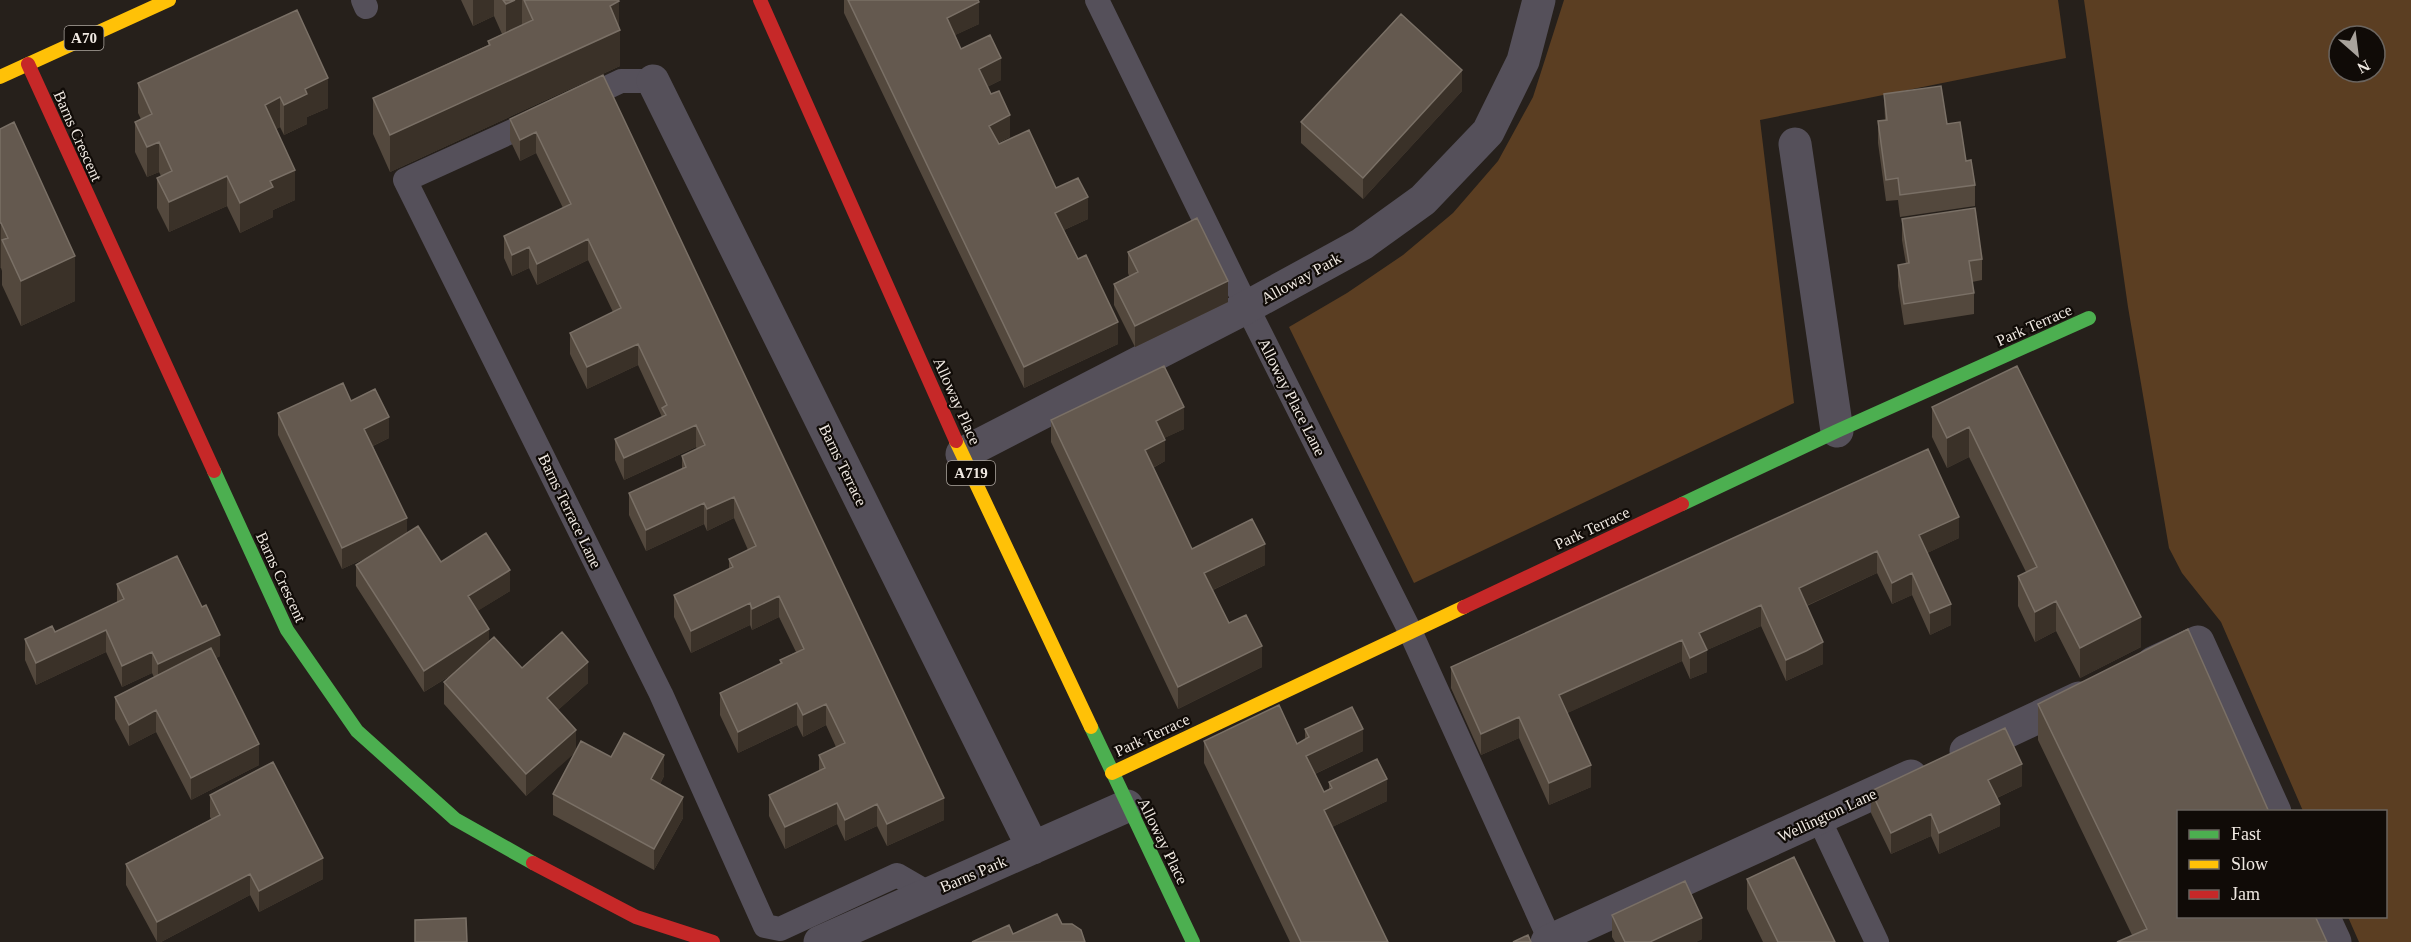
<svg xmlns="http://www.w3.org/2000/svg" width="2411" height="942" font-family="'Times New Roman',serif">
	<style>
		.green { fill: #5b3e22; fill-rule: evenodd }
		.lines { fill: none; stroke-linecap: round; stroke-linejoin: round }
		.lane { stroke: #55505a; stroke-width: 24 }
		.street { stroke: #55505a; stroke-width: 33 }
		.fast { stroke: #4caf50; stroke-width: 14 }
		.slow { stroke: #ffc107; stroke-width: 14 }
		.jam { stroke: #c62828; stroke-width: 14 }
		.wall { fill: #53483d }
		.shaded-wall { fill: #3a3128 }
		.building { fill: #64594f; stroke: #7a7066; stroke-width: 1.5 }
		.labels { text-anchor: middle; dominant-baseline: central; stroke-width: 4.5; stroke-linejoin: round; paint-order: stroke }
		.shield { fill: #100b07; stroke: #ada6a0; stroke-width: 1.5 }
		.shield-label { font-size: 15px; font-weight: bold; fill: #f0e9e2 }
		.street-label { font-size: 16px; fill: #f0e9e2; stroke: #100b07 }
	</style>
	<rect width="100%" height="100%" fill="#26201b"/>
	<path class="green" d="M1564,0h494l8,58 -306,62 34,283 -380,180 -125,-256 58,-34 56,-38 50,-42 45,-52 35,-64z
		M2084,0h327v942h-52l-11,-25 38,-1v-104l-83,-1 -82,-189 -39,-49 -13,-25 -41,-241zM2339,36h36v36h-36z"/>
	<g class="lines">
		<path class="lane" d="M363,0l3,7
			M1097,0l150,307 163,324 140,309
			M579,101l42,-20h32
			M539,119l-134,61 256,514 104,232 15,3 117,-54 31,18
			M1819,819l58,123"/>
		<path class="street" d="M653,81l380,767
			M1795,144l42,287
			M962,454l285,-147 115,-63 61,-44 65,-68 35,-71 16,-61
			M2153,663l45,-21 77,170
			M1966,751l113,-53
			M2323,916l12,26
			M820,942l307,-136
			M1547,942l364,-166"/>
		<path class="fast" d="M214,471l73,159 70,101 98,88 78,44
			M1682,504l155,-73 252,-113
			M1091,727l102,215"/>
		<path class="slow" d="M0,77l169,-77
			M956,441l135,286
			M1112,773l352,-166"/>
		<path class="jam" d="M760,0l196,441
			M28,64l186,407
			M1464,607l218,-103
			M533,863l103,54 77,25"/>
	</g>
	<path class="wall" d="M461,0h157l2,66 -230,106 -17,-38v-36l115,-53v-4l14,-7 -8,-18 -21,10z
		M844,0h134l1,24 -24,11 6,14 40,31 -14,7 23,50 -12,6 58,45 32,31 -24,11 54,114 -94,44 -180,-375z
		M297,10l31,98 -21,9v7l-23,11 -4,-8 -4,2 19,71 -22,10v7l-33,16 -13,-27 -58,26 -12,-24v-30l4,-2 -2,-4 -12,5 -12,-25v-30l6,-3 -3,-6v-30z
		M603,75l341,745 -57,26 -10,-20 -32,15 -8,-17 -52,25 -16,-33v-21l50,-24v-16l17,-8 -10,-22 -23,12 -6,-12 -59,28 -18,-38v-22l60,-29v-4l16,-8 -17,-35 -27,13 -2,-5 -59,28 -17,-36v-22l55,-26v-10l19,-9 -14,-32 -27,13 -3,-7 -58,27 -17,-36v-22l53,-24v-13l15,-7 -1,-2 -72,33 -9,-20v-21l47,-22 -24,-52 -51,24 -17,-35v-21l43,-21 -25,-52 -51,25 -8,-17 -17,8 -8,-18v-22l59,-28 -27,-55 -16,8 -10,-21v-21z
		M1462,91l-99,108 -62,-56v-21z
		M1884,94l63,30 19,37 9,24v21l-75,11 -2,-17 -12,1 -8,-58v-22l7,-1z
		M0,129l75,172 -54,25 -19,-41v-14l-1,-3z
		M1902,219l80,40v21l-10,2 2,11v21l-70,11 -6,-39v-21l8,-1 -4,-24z
		M1128,252l100,50 -93,45 -21,-42v-21l15,-8 -1,-3z
		M2017,366l124,281 -61,31 -24,-47 -21,11 -17,-36v-30l8,-4 -57,-115 -22,11 -15,-31v-30z
		M351,401l38,37 -16,8 34,87 34,29 69,29 -33,20 12,30 33,27 66,15 -30,27 18,41 35,6 53,19 -4,8 23,34 -29,52 -101,-55v-21l22,-42 -49,44 -82,-92v-22l9,-8 -29,18 -68,-106v-21l12,-8 -26,12 -64,-134v-22z
		M1051,420l133,9 -20,9 1,23 -12,7 39,81 73,16 -52,25 16,33 33,44 -84,42 -127,-267z
		M1928,449l31,89 -32,15 24,72 -21,10 -18,-40 -20,9 -15,-31 -70,33 16,58 -37,17 -25,-55 -54,24v22l-17,7 -8,-18 -115,52 24,74 -42,18 -30,-67 -38,17 -30,-67v-21z
		M117,584l103,72 -4,2 43,107 -68,35 -35,-68 -27,14 -14,-27v-22l39,-20 -2,-4 -30,14 -16,-35 -70,33 -11,-25v-21l30,-7 62,-30z
		M2038,704l289,238 -195,-7 -94,-195z
		M1305,729l58,22 -48,23 9,18 5,-2v-8l58,19 -55,26 56,115h-98l-86,-179v-22l93,3 8,-4z
		M2022,786l-25,12 3,28 -61,28 -8,-18 -40,18 -20,-41v-22z
		M210,795l113,84 -64,33 -9,-17 -89,47h-4l-31,-57v-21l85,-45 -1,-2z
		M1747,879l88,63h-72l-16,-33z
		M1612,915l90,24 -6,3h-81l-3,-5z"/>
	<path class="shaded-wall" d="M473,0h21v16l-21,10z
		M515,0h7v33l-16,8v-37z
		M619,1v30l1,-1v36l-230,106v-37z
		M979,2v22l-32,15v-21z
		M1001,58v22l-22,11v-22z
		M1462,70v21l-99,108v-21z
		M328,78v30l-21,9v7l-23,11v-30l21,-16z
		M280,97v30l-15,8v-30z
		M1010,115v22l-21,10v-21z
		M536,132v21l-16,8v-21z
		M159,142v30l-12,5v-30z
		M295,170v30l-22,10v7l-33,16v-30l30,-22z
		M227,176v30l-58,26v-30z
		M1088,197v22l-33,15v-21z
		M0,223h1v45h-1z
		M588,239v21l-51,25v-21z
		M529,247v21l-17,8v-21z
		M75,256v45l-54,25v-45z
		M1228,281v21l-93,45v-21z
		M1118,322v22l-94,44v-21z
		M638,344v21l-51,24v-22z
		M1184,407v22l-28,13v-21z
		M389,417v21l-25,12v-21z
		M696,425v22l-72,33v-22z
		M1969,427v30l-22,11v-30z
		M1165,440v21l-20,11v-22z
		M734,497v21l-27,13v-22z
		M704,503v21l-58,27v-21z
		M1959,517v21l-40,19v-22z
		M407,518v21l-65,30v-21z
		M1265,544v21l-61,29v-21z
		M1877,551v22l-78,36v-21z
		M510,570v21l-42,26v-21z
		M1912,573v22l-20,9v-21z
		M779,596v21l-27,13v-21z
		M2056,601v30l-21,11v-30z
		M750,603v22l-59,28v-22z
		M1951,604v21l-21,10v-22z
		M1761,605v21l-54,24v22l-17,7v-21l9,-25z
		M2141,617v30l-61,31v-30z
		M489,629v22l-65,41v-21z
		M106,630v22l-70,33v-22z
		M220,635v21l-62,29v-21z
		M1682,640v21l-123,56v-22z
		M1823,642v22l-37,17v-21z
		M1262,646v21l-84,42v-22z
		M152,652v21l-30,14v-21z
		M588,662v21l-41,37v-22z
		M797,703v22l-59,28v-21z
		M826,704v21l-23,12v-22z
		M156,710v22l-27,14v-21z
		M1519,717v21l-38,17v-21z
		M1363,729v22l-57,27v-22z
		M576,730v22l-50,44v-22z
		M259,744v21l-68,35v-22z
		M664,755v21l-13,25v-22z
		M2022,764v22l-34,16v-22z
		M1591,765v22l-42,18v-22z
		M1387,779v22l-63,30v-21z
		M683,797v21l-29,52v-21z
		M944,798v22l-57,26v-22z
		M837,803v21l-52,25v-22z
		M877,804v22l-32,15v-21z
		M2000,804v22l-61,28v-21z
		M1931,814v22l-40,18v-21z
		M323,858v21l-64,33v-21z
		M250,874v21l-89,47h-4v-20z
		M1702,918v21l-6,3h-46z"/>
	<path class="building" d="M503,0h12l-9,4z
		M524,0h94l1,1 -9,5 10,24 -230,105 -17,-37 117,-53 -2,-4 45,-21z
		M848,0h130l1,2 -32,16 14,31 29,-14 11,23 -22,11 12,25 8,-3 11,24 -21,11 10,18 30,-14 27,58 22,-10 10,19 -33,16 23,46 8,-4 32,67 -94,45z
		M297,10l31,68 -23,11 2,5 -23,11 -4,-8 -15,8 30,65 -25,11 3,6 -33,16 -13,-27 -58,26 -12,-24 15,-7 -13,-29 -12,5 -12,-25 17,-8 -14,-31z
		M1401,14l61,56 -99,108 -62,-56z
		M603,75l341,723 -57,26 -10,-20 -32,16 -8,-17 -52,24 -16,-32 56,-27 -6,-13 26,-12 -19,-39 -23,11 -6,-12 -59,29 -18,-39 62,-30 -2,-3 24,-11 -12,-26 -13,-27 -27,13 -2,-6 -59,28 -17,-36 59,-28 -4,-8 27,-13 -22,-49 -27,12 -3,-6 -58,27 -17,-37 57,-26 -4,-11 23,-11 -9,-20 -72,33 -9,-19 51,-24 -4,-7 5,-3 -29,-61 -51,23 -17,-34 51,-25 -33,-69 -51,25 -8,-17 -17,8 -8,-19 67,-32 -35,-72 -16,8 -10,-21z
		M1941,86l6,38 13,-2 6,39 5,-1 4,25 -75,10 -2,-17 -12,2 -8,-59 9,-1 -3,-26z
		M14,122l61,134 -54,25 -19,-41 6,-2 -7,-15h-1v-94z
		M1975,208l7,51 -13,2 5,32 -70,11 -6,-39 11,-2 -7,-44z
		M1197,218l31,63 -93,45 -21,-42 24,-12 -10,-20z
		M1164,366l20,41 -28,14 9,19 -20,10 47,99 60,-30 13,25 -61,29 25,50 17,-8 16,31 -84,41 -127,-267z
		M2017,366l124,251 -61,31 -24,-47 -21,11 -17,-36 19,-9 -68,-140 -22,11 -15,-31z
		M343,383l8,18 24,-12 14,28 -25,12 43,89 -65,30 -64,-135z
		M1928,449l31,68 -40,18 32,69 -21,9 -18,-40 -20,10 -15,-32 -78,37 24,54 -17,9 -20,9 -25,-55 -62,28 8,17 -17,8 -8,-18 -123,55 32,70 -42,18 -30,-66 -38,17 -30,-67z
		M418,526l23,36 45,-29 24,37 -42,26 21,33 -65,42 -68,-106z
		M177,556l25,51 4,-2 14,30 -62,29 -6,-12 -30,14 -16,-36 -70,33 -11,-24 27,-13 3,6 69,-33 -7,-15z
		M2188,629l81,183h-91v104h137l12,26h-210l30,-13 -109,-225z
		M562,632l26,30 -41,36 29,32 -50,44 -82,-92 50,-45 28,31z
		M211,648l48,96 -68,34 -35,-68 -27,15 -14,-28z
		M1279,705l18,39 12,-7 -4,-8 47,-22 11,22 -57,27 18,36 8,-4 -3,-6 48,-23 10,20 -63,31 64,132h-87l-97,-201z
		M2005,728l17,36 -34,16 12,24 -61,29 -8,-19 -40,19 -20,-42z
		M624,733l40,22 -13,24 32,18 -29,52 -101,-55 28,-53 30,16z
		M273,762l50,96 -64,33 -9,-17 -93,48 -31,-58 94,-49 -10,-20z
		M1794,857l41,85h-57l-31,-63z
		M1685,881l17,37 -52,24h-25l-13,-27z
		M1057,914l5,10h10l9,6 4,12h-113l37,-17 4,9z
		M466,918l1,24h-52v-22z
		M1528,935l3,7h-18z"/>
	<g class="labels">
		<g class="shield">
			<rect x="64.5" y="26" width="39" height="24" rx="4.5"/>
			<rect x="947" y="461" width="48" height="24" rx="4.5"/>
		</g>
		<g class="shield-label">
			<text x="84" y="38">A70</text>
			<text x="971" y="473">A719</text>
		</g>
		<g class="street-label">
			<text transform="translate(78 136) rotate(66)">Barns Crescent</text>
			<text transform="translate(1301 278) rotate(-29)">Alloway Park</text>
			<text transform="translate(2034 325) rotate(-24)">Park Terrace</text>
			<text transform="translate(1292 397) rotate(63)">Alloway Place Lane</text>
			<text transform="translate(957 401) rotate(66)">Alloway Place</text>
			<text transform="translate(843 465) rotate(64)">Barns Terrace</text>
			<text transform="translate(570 511) rotate(64)">Barns Terrace Lane</text>
			<text transform="translate(1592 528) rotate(-25)">Park Terrace</text>
			<text transform="translate(281 577) rotate(65)">Barns Crescent</text>
			<text transform="translate(1152 735) rotate(-25)">Park Terrace</text>
			<text transform="translate(1827 815) rotate(-25)">Wellington Lane</text>
			<text transform="translate(1163 841) rotate(64)">Alloway Place</text>
			<text transform="translate(973 874) rotate(-23)">Barns Park</text>
		</g>
	</g>
	<rect x="2177" y="810" width="210" height="108" fill="#100b07" stroke="#6a645f" stroke-width="1.5"/>
	<rect x="2189" y="830" width="30" height="9" fill="#4caf50" stroke="#6a645f" stroke-width="1.5"/>
	<text x="2231" y="840" font-size="18" fill="#f0e9e2">Fast</text>
	<rect x="2189" y="860" width="30" height="9" fill="#ffc107" stroke="#6a645f" stroke-width="1.5"/>
	<text x="2231" y="870" font-size="18" fill="#f0e9e2">Slow</text>
	<rect x="2189" y="890" width="30" height="9" fill="#c62828" stroke="#6a645f" stroke-width="1.5"/>
	<text x="2231" y="900" font-size="18" fill="#f0e9e2">Jam</text>
	<g transform="translate(2357 54) rotate(152)"><circle r="28" fill="#100b07" stroke="#6a645f" stroke-width="1.5"/>
	<path d="M0-4.5L10 22L0 15L-10 22Z" fill="#a9a39c"/>
	<text y="-9" font-size="16" font-weight="bold" text-anchor="middle" fill="#f0e9e2">N</text>
	</g>
</svg>
